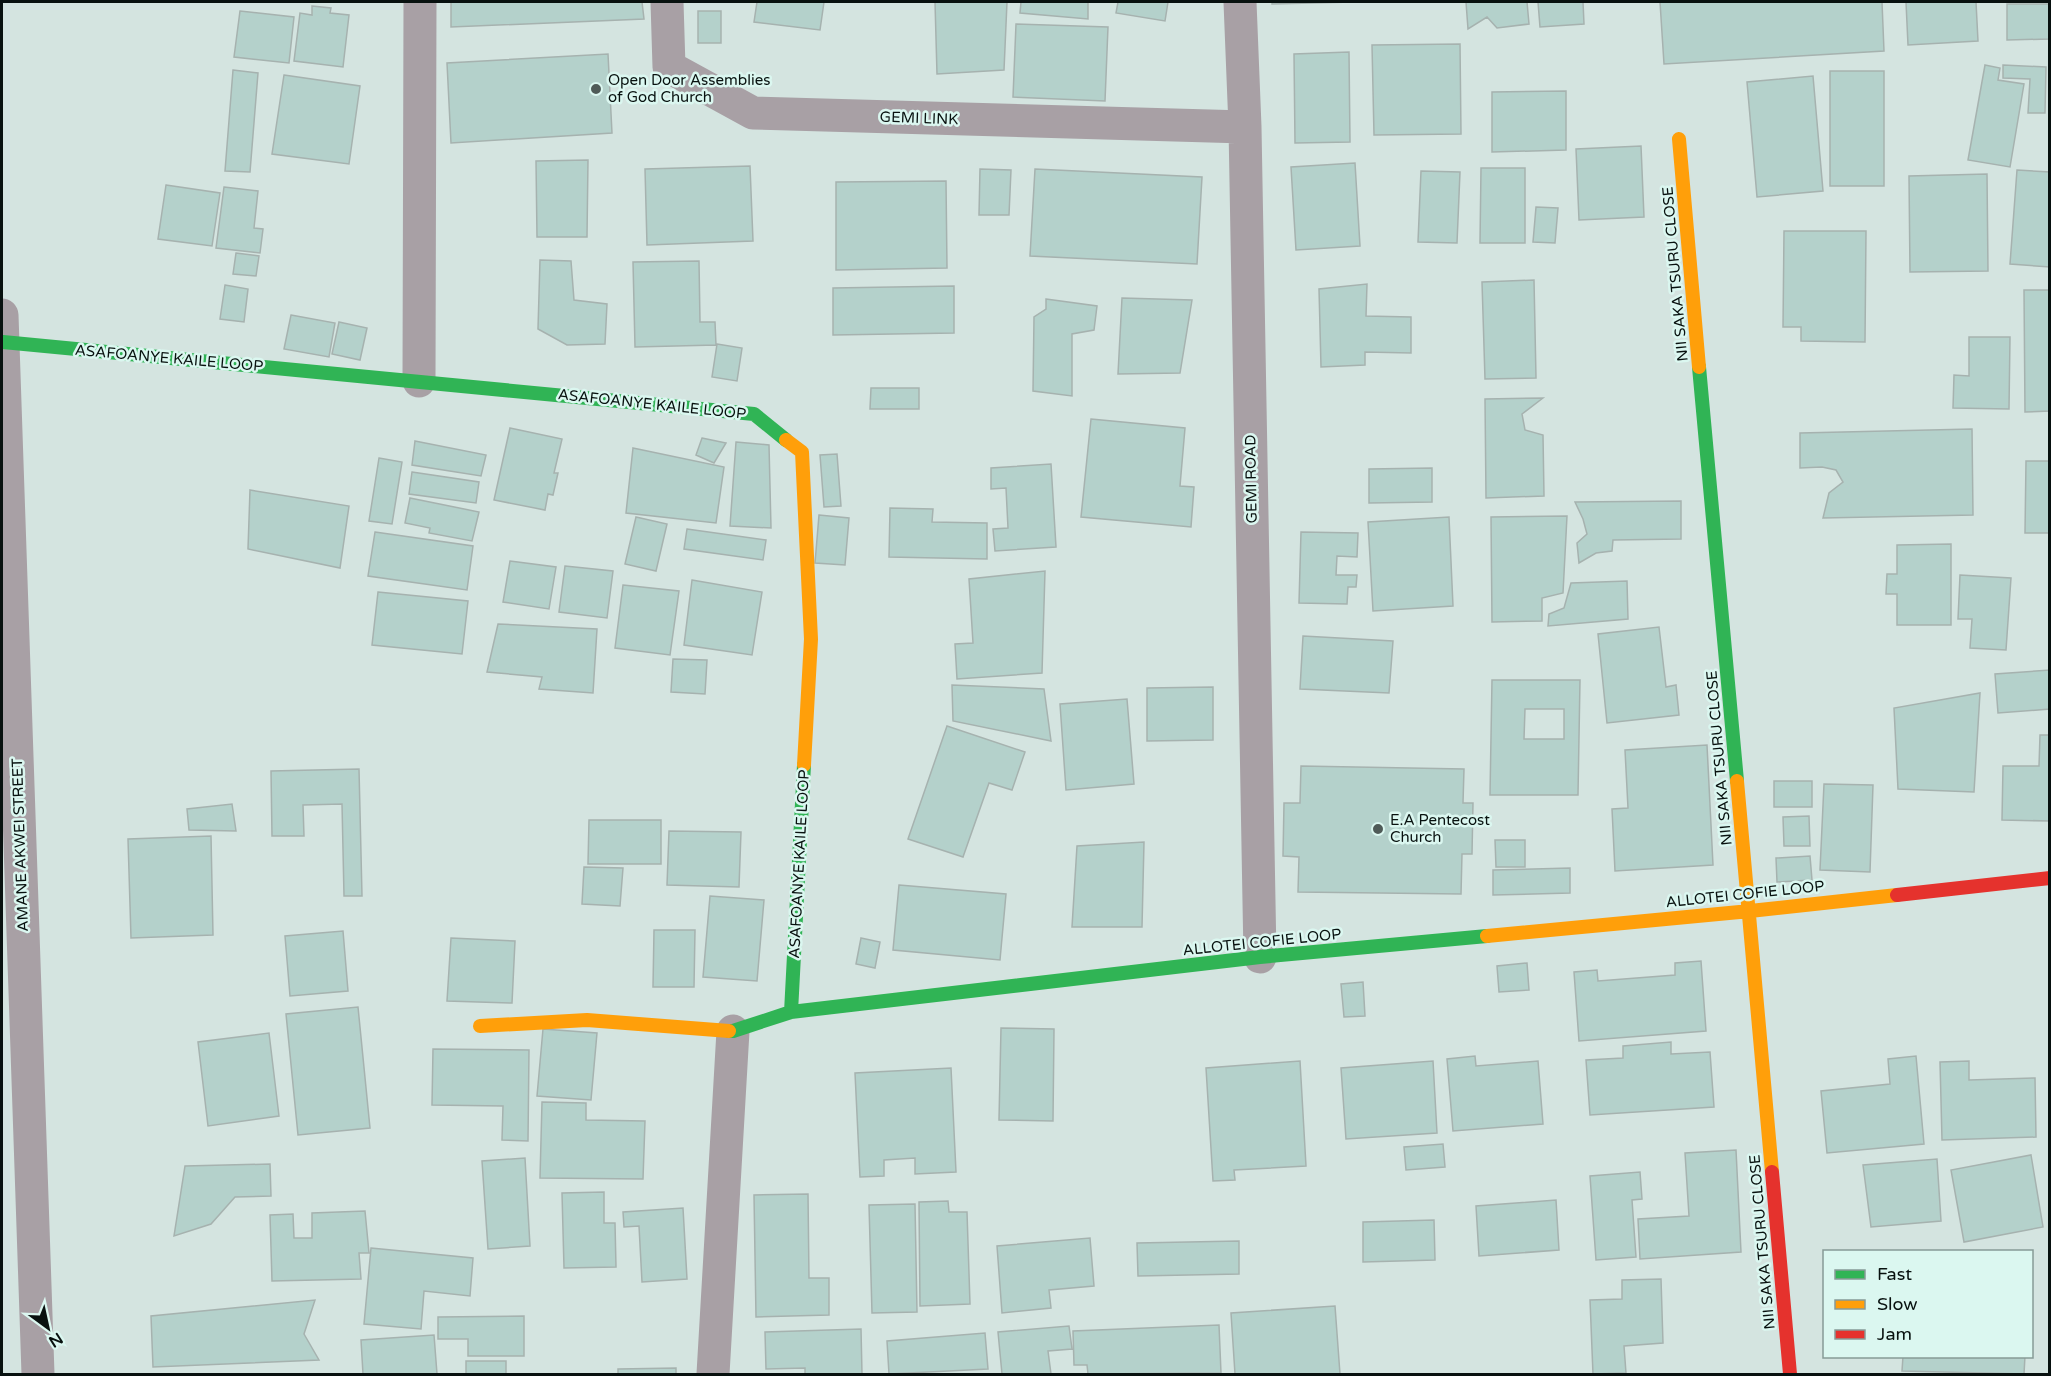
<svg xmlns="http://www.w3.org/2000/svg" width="2051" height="1376" font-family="'Varela Round',sans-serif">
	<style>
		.building { fill: #b4d1cb; stroke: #a6b2af; stroke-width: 1.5; fill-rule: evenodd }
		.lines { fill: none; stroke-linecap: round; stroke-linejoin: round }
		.street { stroke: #a8a0a5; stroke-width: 33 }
		.fast { stroke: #30b455; stroke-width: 14 }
		.slow { stroke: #ff9f0a; stroke-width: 14 }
		.jam { stroke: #e5322d; stroke-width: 14 }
		.poi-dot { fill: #4f5b58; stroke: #dbf7f0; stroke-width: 2 }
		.labels { text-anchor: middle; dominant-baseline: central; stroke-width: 5; stroke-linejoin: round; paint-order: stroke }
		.poi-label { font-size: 15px; fill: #08110f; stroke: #dbf7f0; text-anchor: start }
		.street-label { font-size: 15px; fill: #08110f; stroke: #dbf7f0 }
	</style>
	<rect width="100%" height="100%" fill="#d4e4e0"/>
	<path class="building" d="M451,2h191l2,17 -193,8z
		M757,2h67l-4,28 -66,-8z
		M935,2h72l-3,68 -67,4z
		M1021,2h67v17l-68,-6z
		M1118,2h50l-3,19 -49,-8z
		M1272,2h81l-81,2z
		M1466,2h61l2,22 -32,4 -10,-11 -19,12z
		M1538,2h45l1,22 -44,3z
		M1660,2h222l2,49 -220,13z
		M1906,2h70l2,39 -70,4z
		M2007,4h43v35l-43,1z
		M312,6l19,2 -1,5 19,2 -6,52 -49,-6 6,-48 12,2z
		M240,11l54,6 -5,46 -55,-6z
		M698,11h23v32h-23z
		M1016,24l92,3 -3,74 -92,-4z
		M1460,44l1,90 -87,1 -2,-90z
		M1349,52l1,90 -55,1 -1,-89z
		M608,54l4,79 -161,10 -4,-80z
		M1985,65l15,3 -2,12 26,4 -14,83 -42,-7z
		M2003,65l43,2 -1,46h-17l2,-34 -27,-1z
		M233,70l25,3 -8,99 -25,-1z
		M1830,71h54v115h-54z
		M284,75l76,11 -11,78 -77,-10z
		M1813,76l10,115 -66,6 -10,-115z
		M1566,91v59l-74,2v-60z
		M1641,146l3,71 -65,3 -3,-71z
		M588,160l-1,77h-50l-1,-76z
		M1355,163l5,83 -64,4 -5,-83z
		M750,166l3,75 -106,4 -2,-76z
		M1481,168h44v75h-45z
		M980,169l31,1 -2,45h-30z
		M1035,169l167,8 -5,87 -167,-8z
		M2017,170l33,2v95l-40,-3z
		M1421,171l39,1 -3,71 -39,-1z
		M1987,174l1,97 -78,1 -1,-96z
		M946,181l1,87 -111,2v-88z
		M166,185l54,8 -8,53 -54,-7z
		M224,187l34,4 -4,37 9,1 -3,24 -44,-5z
		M1536,207l22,1 -3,35 -22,-1z
		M1784,231h82l-1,111 -64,-1v-14h-18z
		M236,253l23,3 -3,20 -23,-2z
		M540,260l31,1 3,39 33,4 -2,40 -38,1 -29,-16z
		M699,261l1,61h15l1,23 -81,2 -2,-85z
		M1534,280l2,98 -51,1 -3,-97z
		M1367,284l-1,32 45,1v36l-46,-1v13l-44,2 -2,-78z
		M225,285l23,4 -4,33 -24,-3z
		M954,286v47l-121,2v-47z
		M2024,290h26v121l-25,1z
		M1122,298l70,2 -12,73 -62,1z
		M1046,299l51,7 -3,24 -22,4v62l-39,-5 1,-74 12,-8z
		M291,315l44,8 -6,34 -45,-8z
		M339,322l28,6 -7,32 -28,-6z
		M1969,337h41l-1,72 -56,-1 1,-33 15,1z
		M717,344l25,4 -5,33 -25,-4z
		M871,388h48v21h-49z
		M1543,398l-21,16 3,16 18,5 1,61 -58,2 -1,-99z
		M1091,419l94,9 -5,58 14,1 -3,40 -110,-10z
		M510,428l52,11 -8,34h4l-5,22 -5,-1 -3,16 -51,-10z
		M1972,429l1,86 -150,3 6,-25 14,-11 -7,-12 -14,-3 -22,1v-35z
		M702,438l24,5 -12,20 -18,-8z
		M415,441l71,14 -5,21 -69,-11z
		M736,442l33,3 2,83 -41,-2z
		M633,448l91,19 -8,56 -90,-10z
		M837,454l4,52 -17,1 -4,-52z
		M379,458l23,4 -10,62 -23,-3z
		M2026,461h24v72h-25z
		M1051,464l5,83 -61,4 -2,-22 15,-1 -2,-40 -15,1v-21z
		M1432,468v34l-63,1v-34z
		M412,472l67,10 -3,21 -67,-9z
		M250,490l99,16 -9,62 -92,-19z
		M410,498l69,14 -7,29 -43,-8 1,-5 -25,-5z
		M1681,501v38l-68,1 -1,11 -16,2 -17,10 -2,-20 10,-9 -4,-15 -8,-17z
		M890,508l43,1 -1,13 55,1v36l-98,-2z
		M819,515l30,3 -4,47 -30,-2z
		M1567,516l-4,77 -21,5v23l-50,1 -1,-105z
		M636,517l31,7 -11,47 -31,-7z
		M1449,517l4,89 -80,5 -5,-89z
		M687,529l79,11 -3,20 -79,-11z
		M375,532l98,14 -6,44 -99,-14z
		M1301,532l57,1 -1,24 -20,-1 -1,19h21l-1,12h-8l-1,17 -48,-1z
		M1951,544v81h-54v-31h-11l1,-20h10v-29z
		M510,561l46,6 -7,42 -46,-7z
		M565,566l48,5 -6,47 -48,-6z
		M1045,571l-3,102 -85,6 -2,-35 18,-1 -4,-64z
		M1960,575l51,3 -5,72 -36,-2 2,-29h-14z
		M692,580l70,12 -10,63 -68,-10z
		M1627,581l1,38 -80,7 1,-12 15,-6 7,-25z
		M623,585l56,6 -9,64 -55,-7z
		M378,592l90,9 -6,53 -90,-9z
		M498,624l99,5 -4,64 -54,-4 3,-12 -55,-5z
		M1659,627l7,60 10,-2 3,30 -72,8 -9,-89z
		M1303,636l90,5 -4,52 -89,-4z
		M673,659l34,1 -2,34 -34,-2z
		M2050,670v39l-52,4 -3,-39z
		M1492,680h88l-2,115h-88zM1525,709h39v30h-40z
		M952,685l92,4 7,52 -98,-20z
		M1213,687v53l-66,1v-53z
		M1980,693l-6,99 -76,-3 -4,-81z
		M1127,699l7,85 -68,6 -6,-86z
		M947,726l78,26 -13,38 -23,-7 -26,74 -55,-18z
		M2040,735h10v86l-48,-1 1,-54h36z
		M1707,745l6,120 -98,6 -3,-62 16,-1 -3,-58z
		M1301,766l163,3 -1,34h10l-1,51h-10l-1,40 -163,-2 1,-35 -16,-1 1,-53h16z
		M359,769l3,127h-18l-2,-92 -39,1 1,31h-32l-1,-65z
		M1774,781h38v26h-38z
		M1824,784l49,1 -3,87 -50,-2z
		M232,804l4,27 -47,-1 -2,-21z
		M1809,816l1,30h-26l-1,-29z
		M589,820h72v44h-73z
		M669,831l72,1 -2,55 -72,-2z
		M211,836l2,99 -82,3 -3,-99z
		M1495,840h30v27h-29z
		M1144,842l-2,85h-70l5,-81z
		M1810,856l2,24 -35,2 -1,-24z
		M584,867l39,1 -3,38 -38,-2z
		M1570,868v25l-77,2v-25z
		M899,885l107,9 -6,66 -107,-10z
		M710,896l54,4 -7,81 -54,-4z
		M654,930h41l-1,57h-41z
		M343,931l5,60 -58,5 -5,-60z
		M451,938l64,3 -3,62 -65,-2z
		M861,938l19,4 -5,26 -19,-4z
		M1701,961l5,70 -127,10 -5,-69 23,-2 1,11 77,-6v-12z
		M1527,963l2,27 -30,2 -2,-26z
		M1363,982l2,34 -21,1 -3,-33z
		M358,1007l12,121 -72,7 -12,-121z
		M1001,1028l53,1 -1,92 -54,-1z
		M543,1029l54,4 -6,67 -54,-4z
		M269,1033l10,83 -71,10 -10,-84z
		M1671,1042v12l39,-2 4,55 -124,8 -4,-55 37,-2v-12z
		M433,1049l96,1 -1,91 -26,-1 1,-34 -71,-1z
		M1475,1056l1,10 62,-5 5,63 -90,7 -6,-72z
		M1916,1056l8,88 -97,9 -6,-62 69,-7 -2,-25z
		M1300,1061l6,105 -72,4 1,10 -22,1 -7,-113z
		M1433,1061l4,72 -91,6 -5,-71z
		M1969,1061v19l66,-2 1,59 -94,3 -2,-78z
		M951,1068l5,104 -41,2v-16l-31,2v16l-24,1 -5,-104z
		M542,1102l44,1v17l59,1 -2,58 -103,-1z
		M1443,1144l2,23 -39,3 -2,-23z
		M1736,1150l5,102 -101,7 -2,-40 51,-3 -4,-63z
		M2031,1155l12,72 -79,15 -13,-72z
		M525,1158l5,88 -42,3 -6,-88z
		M1937,1159l4,62 -70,6 -8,-62z
		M270,1164l1,32 -36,1 -24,27 -37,12 11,-70z
		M1640,1172l2,27 -10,1 4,57 -40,3 -6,-84z
		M604,1192v31h11l1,44 -52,1 -2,-75z
		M808,1194l1,84h20v37l-73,2 -2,-122z
		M1556,1200l3,50 -80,6 -3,-50z
		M948,1201l1,11h18l3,92 -50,2 -1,-104z
		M915,1204l2,108 -45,1 -3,-108z
		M683,1208l4,71 -45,3 -3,-56 -15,1 -1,-15z
		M365,1211l4,42h-10l2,26 -89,2 -2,-66 23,-1 1,24h18v-25z
		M1434,1220l1,40 -72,2v-40z
		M1090,1238l4,48 -45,4 2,18 -49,5 -5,-67z
		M1239,1241v33l-101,2 -1,-33z
		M371,1248l102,10 -3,38 -46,-5 -3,38 -57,-5z
		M1661,1279l2,64 -39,3 2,27 -33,1 -3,-74 32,-1v-19z
		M315,1300l-11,34 15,26 -166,7 -2,-51z
		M1335,1306l5,68h-105l-4,-61z
		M524,1316v40h-56v-17h-30v-22z
		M1219,1325l2,48 -133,1 -1,-9h-13l-1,-34z
		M1069,1326l3,23 -24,2 3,23h-49l-4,-42z
		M861,1329l1,45h-57v-6l-39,1 -1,-37z
		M985,1333l3,36 -99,5 -2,-33z
		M434,1335l3,39h-74l-2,-34z
		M1903,1356h122l-1,18 -122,-3z
		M466,1361h40v13h-40z
		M676,1368v6h-58v-5z"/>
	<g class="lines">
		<path class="street" d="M667,2l2,65 84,46 492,14
			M1240,2l5,125 15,830
			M2,315l36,1059
			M419,381l1,-379
			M713,1374l20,-343"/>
		<path class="fast" d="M3,342l751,72 32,26
			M1699,367l38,414
			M791,1012l13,-247
			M729,1031h4l58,-19 469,-55 227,-21"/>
		<path class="slow" d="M1679,139l20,228
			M786,440l16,12 9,187 -7,126
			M1737,781l35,391
			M1487,936l263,-25 147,-16
			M480,1026l107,-6 142,11"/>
		<path class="jam" d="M1897,895l153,-17
			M1772,1172l18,202"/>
	</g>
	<g class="poi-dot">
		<circle cx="596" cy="89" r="6"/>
		<circle cx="1378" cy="829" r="6"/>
	</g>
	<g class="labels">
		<g class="poi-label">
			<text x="608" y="80">Open Door Assemblies<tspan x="608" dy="17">of God Church</tspan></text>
			<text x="1390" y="820">E.A Pentecost<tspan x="1390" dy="17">Church</tspan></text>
		</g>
		<g class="street-label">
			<text transform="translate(919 118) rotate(2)">GEMI LINK</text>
			<text transform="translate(1675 274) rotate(-95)">NII SAKA TSURU CLOSE</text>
			<text transform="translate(169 358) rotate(5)">ASAFOANYE KAILE LOOP</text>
			<text transform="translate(652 404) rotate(6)">ASAFOANYE KAILE LOOP</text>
			<text transform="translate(1251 479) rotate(-91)">GEMI ROAD</text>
			<text transform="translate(1719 758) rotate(-95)">NII SAKA TSURU CLOSE</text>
			<text transform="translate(20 845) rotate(-92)">AMANE AKWEI STREET</text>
			<text transform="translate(799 864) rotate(-87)">ASAFOANYE KAILE LOOP</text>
			<text transform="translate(1745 894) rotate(-6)">ALLOTEI COFIE LOOP</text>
			<text transform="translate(1262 942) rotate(-6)">ALLOTEI COFIE LOOP</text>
			<text transform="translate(1762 1242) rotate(-95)">NII SAKA TSURU CLOSE</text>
		</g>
	</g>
	<rect width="2051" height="1376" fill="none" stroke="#08110f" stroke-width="6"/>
	<rect x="1823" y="1250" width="210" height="108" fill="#dbf7f0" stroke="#879b96" stroke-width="1.5"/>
	<rect x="1835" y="1270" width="30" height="9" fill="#30b455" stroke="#879b96" stroke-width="1.5"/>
	<text x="1877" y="1280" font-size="18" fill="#08110f">Fast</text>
	<rect x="1835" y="1300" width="30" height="9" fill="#ff9f0a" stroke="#879b96" stroke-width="1.5"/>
	<text x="1877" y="1310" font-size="18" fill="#08110f">Slow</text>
	<rect x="1835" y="1330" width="30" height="9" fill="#e5322d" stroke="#879b96" stroke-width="1.5"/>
	<text x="1877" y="1340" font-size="18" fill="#08110f">Jam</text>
	<g transform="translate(48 1328) rotate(147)" stroke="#dbf7f0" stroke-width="4.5" paint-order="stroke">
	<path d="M0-4.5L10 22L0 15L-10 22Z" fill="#08110f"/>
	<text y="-9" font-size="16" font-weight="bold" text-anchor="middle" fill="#08110f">N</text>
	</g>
</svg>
